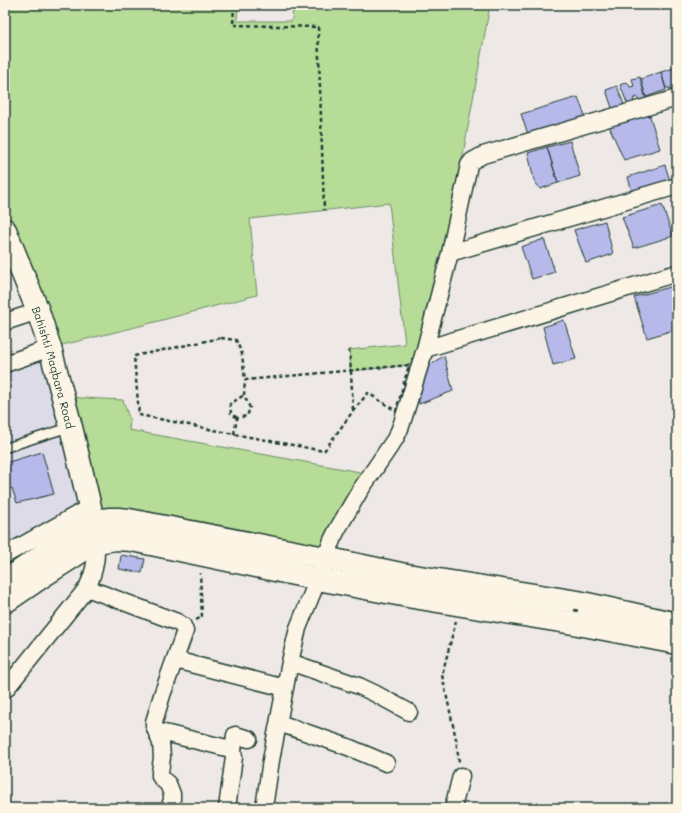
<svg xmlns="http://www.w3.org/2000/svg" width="682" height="813" font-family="Mali,sans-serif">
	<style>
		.built { fill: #dedbe8 }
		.green { fill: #b7dc97; stroke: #6b8c66 }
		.building { fill: #b7b9eb; stroke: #1f3d34 }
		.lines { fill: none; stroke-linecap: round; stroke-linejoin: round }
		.lane-casing { stroke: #1f3d34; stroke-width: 11 }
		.street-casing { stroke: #1f3d34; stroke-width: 19 }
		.secondary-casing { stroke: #1f3d34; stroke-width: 25 }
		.path { stroke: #1f3d34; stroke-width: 2.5; stroke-dasharray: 4 3; stroke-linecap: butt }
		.lane { stroke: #fcf5e5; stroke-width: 8 }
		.street { stroke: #fcf5e5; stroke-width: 16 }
		.secondary { stroke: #fcf5e5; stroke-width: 22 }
		.path-bridge { stroke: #1f3d34; stroke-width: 2.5; stroke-dasharray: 4 3; stroke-linecap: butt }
		.labels { text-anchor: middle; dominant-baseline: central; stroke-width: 3.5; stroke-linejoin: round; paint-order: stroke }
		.street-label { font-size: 11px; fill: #1f3d34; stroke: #fcf5e5 }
	</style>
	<rect width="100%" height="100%" fill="#eee9e6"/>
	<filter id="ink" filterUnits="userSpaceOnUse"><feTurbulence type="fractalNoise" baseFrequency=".025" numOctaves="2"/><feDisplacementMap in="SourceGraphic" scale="8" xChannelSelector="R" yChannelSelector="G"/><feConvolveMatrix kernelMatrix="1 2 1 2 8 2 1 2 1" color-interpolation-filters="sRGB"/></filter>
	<g filter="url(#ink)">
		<path class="built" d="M50,348l40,159 -85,46v-189z"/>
		<path class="green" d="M5,5h233l-1,16h55l1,-16h197l-31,172 -34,172 -16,16 -58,6 -2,-21 56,-6 -16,-141 -139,16 7,76 -125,33 -82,20 -45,-118z
			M63,397l60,3 7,21 -1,9 242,44 -46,84 -224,-38z"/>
		<path class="building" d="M677,67v20l-7,3v-2h-4l-5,-16z
			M661,72l5,18 -20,7 -5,-18z
			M640,77l6,23 -6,3 -3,-6 -4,2 2,6 -6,3 -9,-23 7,-3 3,5 4,-1 -2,-7z
			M617,86l9,24 -12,4 -8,-24z
			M578,97l9,25 -57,18 -9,-26z
			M649,113l11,36 -36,11 -15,-34z
			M570,141l10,35 -22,7 -11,-36z
			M547,147l11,36 -18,6 -6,-9 -6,-27z
			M665,165l6,19 -38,11 -5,-18z
			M662,205l11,31 -39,12 -12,-31z
			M605,221l8,33 -27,9 -12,-33z
			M544,239l11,33 -23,7 -11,-32z
			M674,286l3,8v35l-30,9 -13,-41z
			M564,320l12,39 -23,6 -10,-38z
			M444,356l9,35 -34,13v-15l6,-18 7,-8z
			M42,452l12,42 -37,9 -5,-15 -6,2 -1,-3v-9l3,-1 -3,-14z
			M121,555l24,4 -3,14 -23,-4z"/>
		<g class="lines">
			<defs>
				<path id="lane" d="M5,448l65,-21"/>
				<path id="street" d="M450,253l227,-67
					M5,322l33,-11
					M425,349l252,-76
					M5,364l45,-16
					M5,555l85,-48
					M87,588l90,34 6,4 2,5 -23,64 -8,27v4l7,17 1,14 -2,16v3l2,3 6,5 4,10v6l-3,8
					M175,660l110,28
					M290,662l69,24 15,7 35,19
					M5,690l82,-102c7,-14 10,-31 9,-46
					M279,723l69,24 38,16
					M156,731l75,18 2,2 1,6 -7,51
					M233,751l2,-16 14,4
					M264,808l7,-48 19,-98 8,-34 20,-49 14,-39 5,-10 22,-38 36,-53 4,-8 3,-8 23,-74 25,-96 19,-88 3,-4 11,-6 194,-57
					M453,808l8,-32"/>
				<g id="secondary">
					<path id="s1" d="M5,230l33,81 12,37 21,79 19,80 5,30"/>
					<path d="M5,581l57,-39 31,-18 8,-4 9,-1h8l11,1 196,38 76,16 177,28 99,22"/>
					<path d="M5,602l41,-28 50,-32 20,-3 16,1 186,39 95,18 160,26 104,20"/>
				</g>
			</defs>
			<use href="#lane" class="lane-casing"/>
			<use href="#street" class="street-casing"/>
			<use href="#secondary" class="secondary-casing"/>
			<path class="path" d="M234,5l-1,20 85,2 6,183
				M221,338l15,2 6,14 3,26 164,-15 -13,46 -28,-18 -15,18 -29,40 -90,-17 -95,-19 -5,-59z
				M349,350l2,21 2,40
				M237,418l-6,-5 -1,-9 14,-9
				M234,434l3,-16 10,-2 3,-8 -6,-13 1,-15
				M5,518l5,18
				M196,620l6,-3 -2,-44
				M456,621l-14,54 14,64 3,23"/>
			<use href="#lane" class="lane"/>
			<use href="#street" class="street"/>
			<use href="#secondary" class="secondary"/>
			<path class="path-bridge" d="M574,610l5,1"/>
		</g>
	</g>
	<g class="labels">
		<g class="street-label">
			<text stroke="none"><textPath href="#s1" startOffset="146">Bahishti Maqbara Road</textPath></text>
		</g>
	</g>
	<rect width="682" height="813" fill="none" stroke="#fcf5e5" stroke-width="20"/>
	<rect x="10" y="10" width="662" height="793" fill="none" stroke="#1f3d34" stroke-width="1.5" filter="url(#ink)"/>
</svg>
